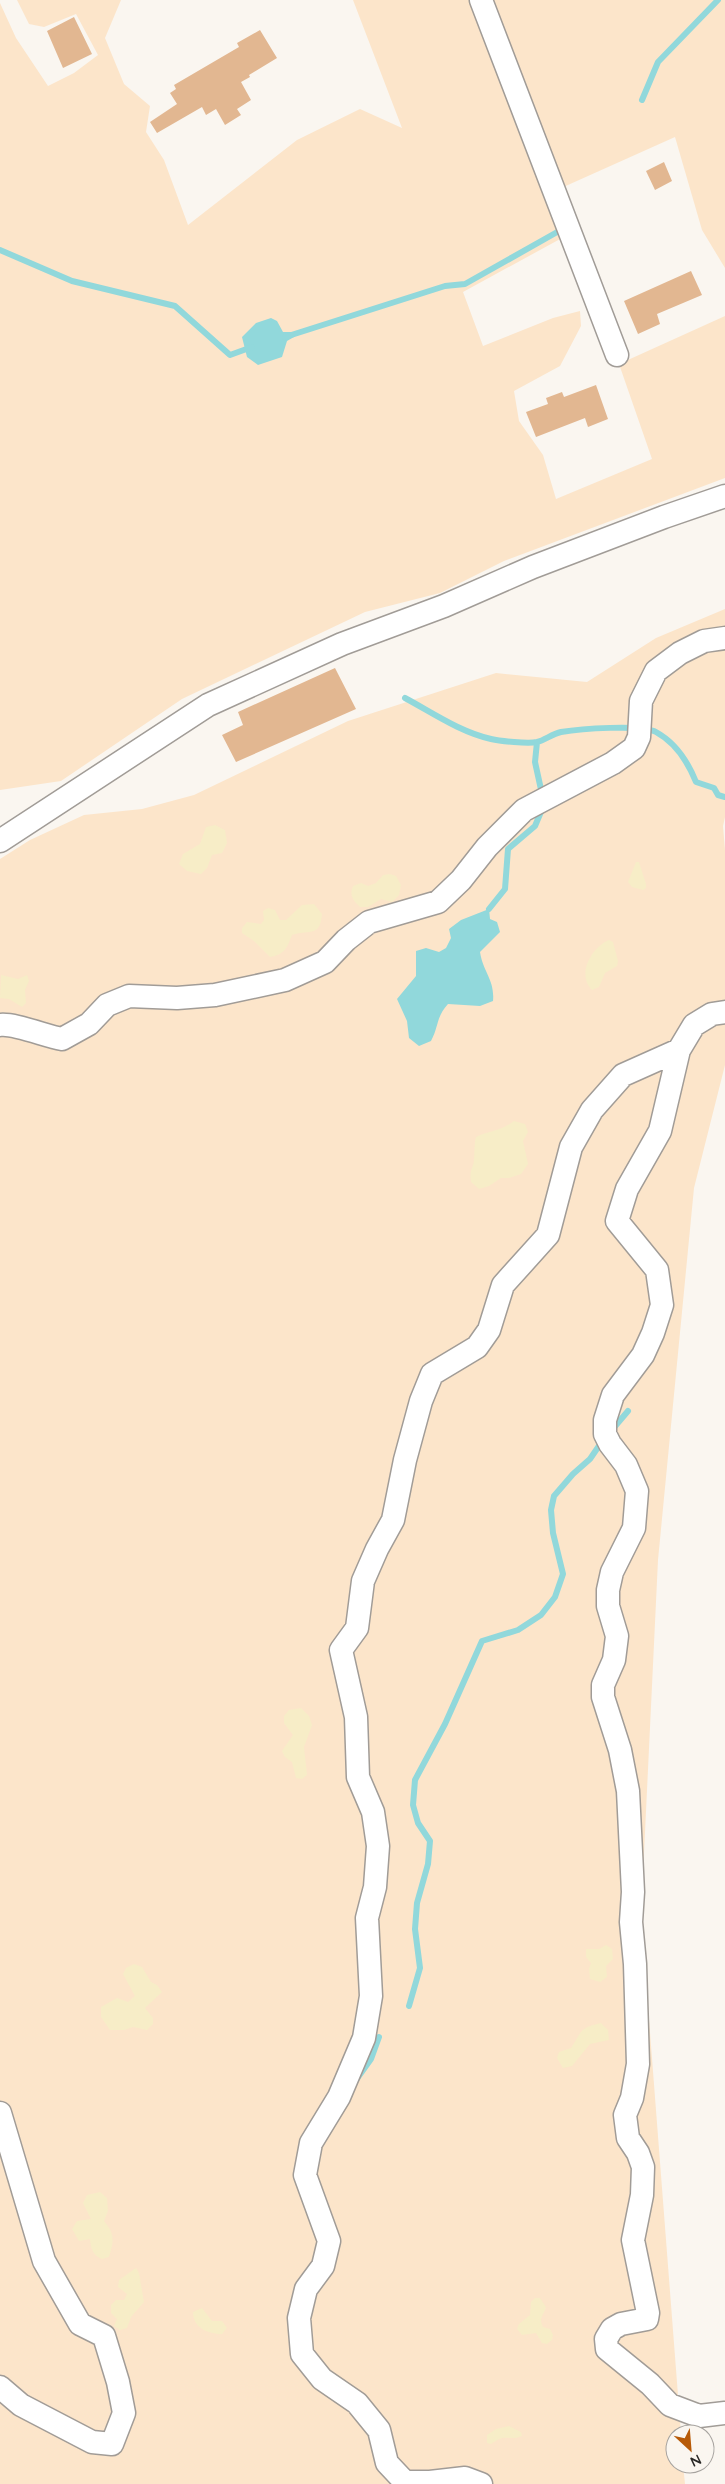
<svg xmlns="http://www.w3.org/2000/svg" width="725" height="2484" font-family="Quicksand,sans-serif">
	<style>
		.green { fill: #fce5ca }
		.sand { fill: #f7edc7 }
		.water { fill: #91d8db }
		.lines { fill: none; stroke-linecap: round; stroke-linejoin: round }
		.stream { stroke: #91d8db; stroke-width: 6 }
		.building { fill: #e2b791 }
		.minor-casing { stroke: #a19c97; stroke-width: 25 }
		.minor { stroke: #fff; stroke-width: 22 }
	</style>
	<rect width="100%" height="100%" fill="#faf6f0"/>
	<path class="green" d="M17,0h104l-16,38 19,46 26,22 -4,26 18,28 24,65 109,-85 63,-31 42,19 -49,-128h116l93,238 -99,54 20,54 70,-28 27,-7 1,15 -21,40 -46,25 5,30 24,34 13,44 96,-40 -33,-95 106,-48v162l-221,83 -64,32 -75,19 -183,87 -121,82 -61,9v-787l16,35 32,48 26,-13 24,-18 -22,-41 -32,13 -15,-3z
		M487,0h238v268l-23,-38 -27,-93 -116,52z
		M725,609v208l-2,9 2,24v215l-31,123 -36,372 -17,356 40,518h-6v30h8l2,20h-685v-1625l30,-19 54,-25 58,-6 52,-14 154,-74 148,-48 91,9 69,-44z"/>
	<path class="sand" d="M215,825l10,5 2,13 -5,10 -10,2 -5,13 -6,6 -14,-3 -8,-7 4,-10 17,-10 6,-17z
		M636,862h3l7,22v4l-3,2 -11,-3 -4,-5z
		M390,874l6,2 5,9 -2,10 -7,7 -11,-3 -13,8h-8c-7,-7 -11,-11 -7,-21l8,-3 7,3 8,-3 7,-8z
		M314,904l8,10c-2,24 -12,15 -30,21 -5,13 -8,20 -22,22l-16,-16 -12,-8v-5l5,-6 14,2 3,-4 -1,-9 5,-3 7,2 5,10h6l16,-15z
		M609,940l4,2 5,19 -1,5 -12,7 -6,14 -7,3c-16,-16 0,-43 17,-50z
		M1,975l17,4 9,-4 2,6 -4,9 1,13 -4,4 -13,-8 -9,-1z
		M514,1121l11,3 3,8 -5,9 5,23 -7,10 -12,4h-8l-12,8 -10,3 -8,-7c-2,-14 3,-14 3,-24 1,-8 0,-14 2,-21 15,-7 25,-6 38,-16z
		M301,1708l8,8 3,9 -8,22 3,28 -5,4 -6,-1 -4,-16 -7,-5 -3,-6 11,-16 -9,-12v-7l5,-6z
		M606,1945l6,4 1,10 -7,7 1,11 -7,5 -10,-3 -1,-10 2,-6 -5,-6v-8h13z
		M134,1964l8,3 9,15 6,3 5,7 -17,16 8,10v6l-6,6 -14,-3 -9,3h-14l-9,-13v-10l16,-9 11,4 7,-6 -12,-22 3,-6z
		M601,2023l7,7 1,10 -19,4 -18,22 -9,2 -6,-10 2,-6 12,-4c11,-16 7,-20 30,-25z
		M100,2192l7,6 1,13 -4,10c11,13 10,20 5,36l-7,2c-9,-4 -11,-9 -12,-20l-11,2 -7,-12 5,-8 14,-2 -8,-16 4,-8z
		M136,2268l3,5 5,29 -13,15 -4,11 -7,2 -6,-4 3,-7 -6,-6v-8l5,-5h8l3,-6 -9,-7 1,-7z
		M535,2298h5l6,9c-2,8 -8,11 -3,20l7,2 3,6 -1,5 -5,4 -5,-1 -6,-10 -14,2 -5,-6 2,-5 11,-9 1,-13z
		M202,2308l10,13h10l5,7 -5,6c-14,0 -29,-6 -29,-22z
		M509,2426l12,6 1,4c-15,6 -14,-4 -31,8l-4,-1v-8l9,-6z"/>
	<path class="water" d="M271,318l6,3 6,11h8l3,5 -7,4 -5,16 -24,8 -11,-8 -5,-20 14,-14z
		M489,909l1,10 7,3 3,10 -20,20c3,20 15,28 13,49l-13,5 -32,-2c-12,13 -9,22 -17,37l-12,5 -10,-8 -2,-17 -10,-22 19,-23v-25l10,-3 13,4 7,-4 5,-10 -2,-9 12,-9z"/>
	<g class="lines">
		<path class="stream" d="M642,100l16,-38 60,-62
			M0,250l72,31 103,25 55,49 22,-8
			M285,337l160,-51 20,-2 94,-53
			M405,698c28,15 55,34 86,41 9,2 37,5 46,3 8,-2 15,-8 24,-10 18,-3 81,-8 95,0 20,11 32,30 40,50l18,6 4,7 7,2
			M537,742l-2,20 7,32
			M489,909l16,-20 3,-40 27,-23 8,-19
			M611,1431l17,-20
			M409,2006l11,-38 -5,-39 2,-26 11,-39 2,-23 -12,-18 -5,-18 2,-25 30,-56 37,-83 36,-11 23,-15 14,-18 8,-23 -10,-41 -2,-23 3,-14 19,-22 17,-15 13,-19
			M356,2080l15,-21 8,-22"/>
	</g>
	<path class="building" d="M74,17l18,37 -29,14 -16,-37z
		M260,30l17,28 -28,17 1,2 -9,5 10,18 -14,9 4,6 -16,10 -9,-16 -10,6 -4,-8 -45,26 -7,-11 27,-18 -7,-11 6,-4 -2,-4 65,-38 -2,-4z
		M664,162l8,19 -17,9 -9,-19z
		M691,271l11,24 -45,19 3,10 -22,10 -14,-33z
		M596,385l12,34 -20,8 -3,-9 -49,19 -10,-25 22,-8 -2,-6 16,-6 2,5z
		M335,668l21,41 -120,53 -14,-27 21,-10 -5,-13z"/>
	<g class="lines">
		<defs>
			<path id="minor" d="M481,0l136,355
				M0,841l208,-136 134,-61 102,-38 89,-39 131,-50 61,-21
				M0,1025c13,-2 46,11 62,14l27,-15 18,-19 22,-9 48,2 38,-3 70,-15 40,-18 21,-22 23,-18 69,-20 23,-22 26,-33 37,-37 89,-47 21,-15 5,-11 2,-36 15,-30 24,-18 24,-12 21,-3
				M679,1050l-19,81 -33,58 -10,32 40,49 5,35 -9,28 -10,22 -30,40 -8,25v14l5,10 16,21 11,26 -3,37 -22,44 -4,18v16l9,30 -3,24 -11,25v12l17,53 8,41 5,101 -2,30 4,42 3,100 -6,34 -7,17 3,23 10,15 5,14 -1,28 -9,45 15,73 -1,6 -26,5 -9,5 -6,10 1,10 43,35 20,21 29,11 26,-3
				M0,2113l44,148 36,63 24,12 14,46 6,31 -12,31 -20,-2 -71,-37 -21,-18
				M481,2484l-16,-6 -35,4h-25l-18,-19 -8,-33 -22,-27 -35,-24 -20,-25 -3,-36 7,-29 17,-23 6,-25 -24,-66 6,-32 28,-46 25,-59 7,-42 -4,-78 8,-31 3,-41 -5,-34 -15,-35 -2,-60 -15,-67 16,-22 6,-47 14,-32 16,-29 12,-60 16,-59 11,-27 45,-27 12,-17 14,-45 45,-50 23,-88 21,-37 31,-35 56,-25 15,-25 18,-11 13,-2"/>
		</defs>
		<use href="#minor" class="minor-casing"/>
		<use href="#minor" class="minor"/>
	</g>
	<g transform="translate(690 2449) rotate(154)"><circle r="24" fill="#faf6f0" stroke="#a6a39f"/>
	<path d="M0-4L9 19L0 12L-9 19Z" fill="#b75a07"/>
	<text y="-8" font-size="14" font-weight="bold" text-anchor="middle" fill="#282725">N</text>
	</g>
</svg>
